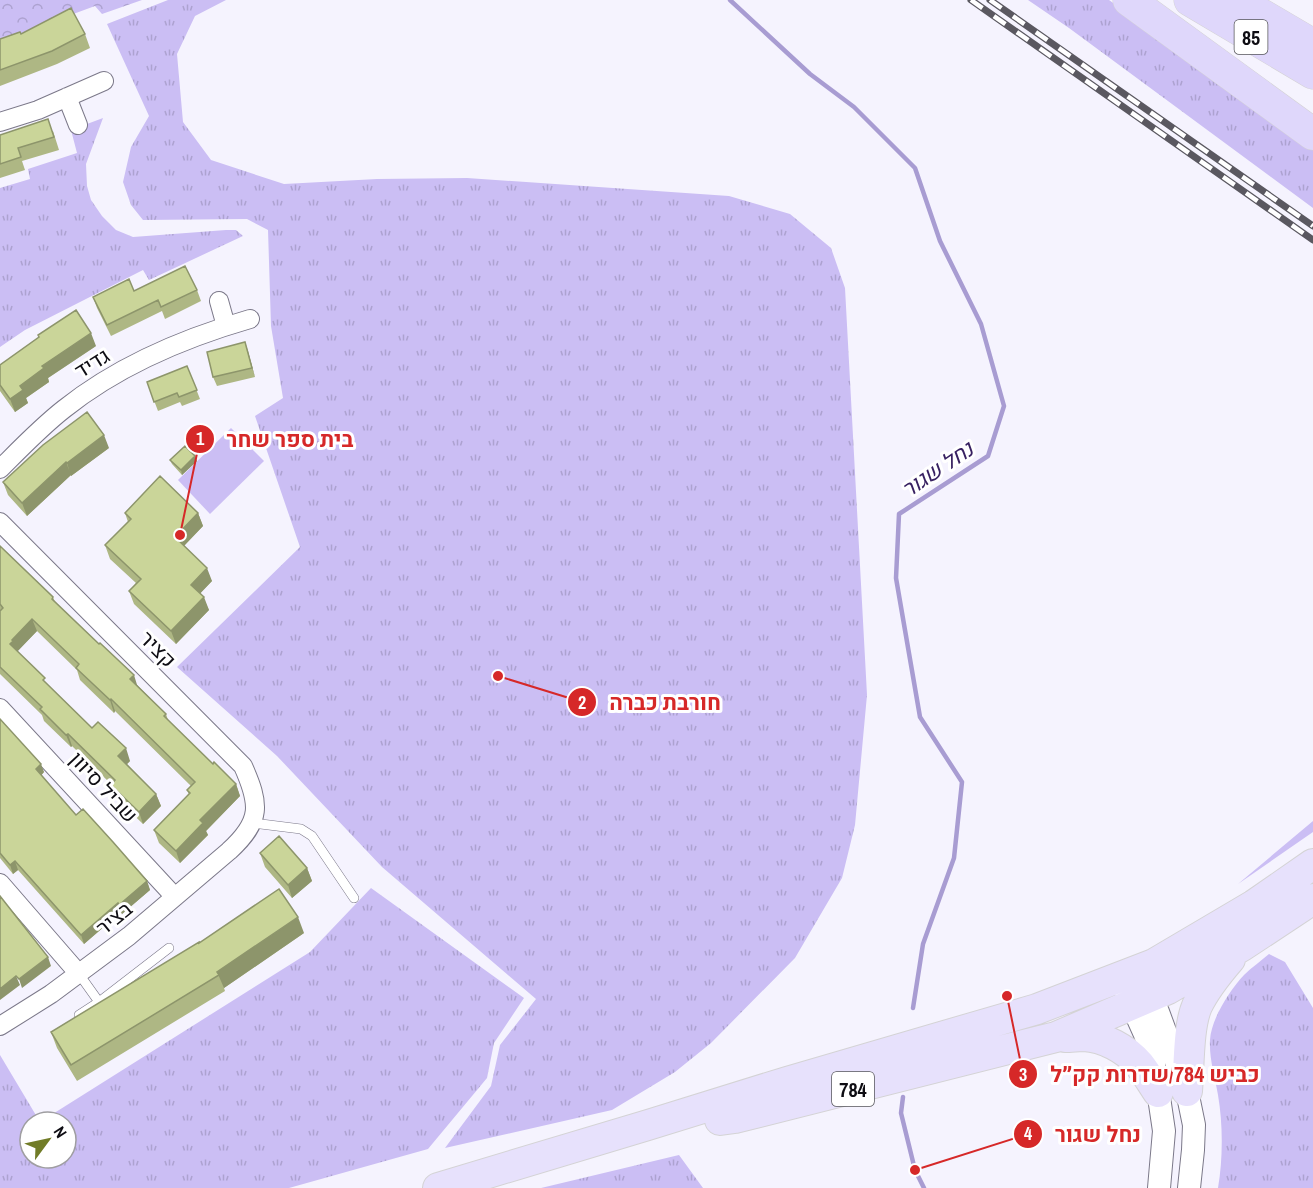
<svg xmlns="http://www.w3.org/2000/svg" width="1313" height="1188" font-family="'Archivo Narrow',Heebo,sans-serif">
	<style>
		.grass { fill: url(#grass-tufts); fill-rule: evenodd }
		.forest { fill: url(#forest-crowns) }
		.pitch { fill: #cbbef4 }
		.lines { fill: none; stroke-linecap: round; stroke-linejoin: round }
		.stream { stroke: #a89cd2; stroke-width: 4.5 }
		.service-casing { stroke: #7b7889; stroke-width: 10 }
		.minor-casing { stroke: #7b7889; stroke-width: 20 }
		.tertiary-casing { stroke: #7b7889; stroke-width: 24 }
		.primary-casing { stroke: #d4d3d5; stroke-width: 32 }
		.trunk-casing { stroke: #d4d3d5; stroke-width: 33 }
		.service { stroke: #fff; stroke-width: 9 }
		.minor { stroke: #fff; stroke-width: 18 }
		.tertiary { stroke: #fff; stroke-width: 22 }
		.primary { stroke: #e7e1fc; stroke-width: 30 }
		.trunk { stroke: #dfd7fb; stroke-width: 32 }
		.rail-casing { stroke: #5a5860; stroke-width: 7 }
		.rail { stroke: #fff; stroke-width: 4.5; stroke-dasharray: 14; stroke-linecap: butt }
		.wall { fill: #aeb784 }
		.shaded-wall { fill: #8d956b }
		.building { fill: #cad599; stroke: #8d956b; stroke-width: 1.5 }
		.labels { text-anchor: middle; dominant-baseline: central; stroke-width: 6; stroke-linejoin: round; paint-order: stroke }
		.shield { fill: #fff; stroke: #56565a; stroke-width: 1.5 }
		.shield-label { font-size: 20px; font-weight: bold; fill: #0e0d13 }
		.street-label { font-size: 21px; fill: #0e0d13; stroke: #fff }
		.water-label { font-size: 22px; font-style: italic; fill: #372061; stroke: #fff }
		.leader { fill: none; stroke: #d62828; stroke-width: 2 }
		.callout-dot { fill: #d62828; stroke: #fff; stroke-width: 2 }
		.mark-label { font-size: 18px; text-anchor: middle; font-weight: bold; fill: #fff }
		.callout-label { font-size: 22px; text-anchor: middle; font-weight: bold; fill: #d62828; stroke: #fff; stroke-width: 6; stroke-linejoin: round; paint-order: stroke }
	</style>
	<defs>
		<pattern id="grass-tufts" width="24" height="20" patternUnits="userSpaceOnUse" patternTransform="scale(1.5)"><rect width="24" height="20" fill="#cbbef4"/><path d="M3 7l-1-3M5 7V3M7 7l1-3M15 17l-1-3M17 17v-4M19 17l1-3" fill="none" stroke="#ada2d0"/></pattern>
		<pattern id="forest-crowns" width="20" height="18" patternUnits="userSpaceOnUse" patternTransform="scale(1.5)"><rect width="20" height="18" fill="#cbbef4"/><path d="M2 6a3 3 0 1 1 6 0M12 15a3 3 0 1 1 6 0" fill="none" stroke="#ada2d0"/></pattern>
	</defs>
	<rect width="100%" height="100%" fill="#f5f3fe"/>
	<path class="grass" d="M168,0h58l-31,16 -18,38 6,68 28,38 73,24 93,-5 90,-1 262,18 61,18 41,34 14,40 22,407 -12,130 -13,53 -47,80 -84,85 -36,29 -63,38 -167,38 46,-62 9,-41 36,-46 -154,-132 -105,-111 -100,-89 123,-120 -45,-131 28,-18 -12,-72 -3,-96 -21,-11 -104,1 -12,-15 -8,-23 8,-35 18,-31 -42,-92z
		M1028,0h81l183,131 21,16v61l-244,-180z
		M103,118l-17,46 1,22 4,14 11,16 14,14 17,7 93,-7h10l7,6 -94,44 -6,-10 -118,60 -25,17v-159l30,-9 -2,-10 49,-16 -6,-23z
		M1313,821v11l-75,52z
		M371,888l153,110 -30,45 -7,35 -59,71 -139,39h-289v-133l40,67 270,-170zM30,1122h36v36h-36z
		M1269,954l16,8 28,46v180h-95c5,-29 5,-64 0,-93 -3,-18 -9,-36 -8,-55 1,-21 20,-50 34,-65 8,-8 17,-14 25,-21z
		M679,1155l24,33h-162z"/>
	<path class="forest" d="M0,0h142l-40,14 -7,-8 -95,35z"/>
	<path class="pitch" d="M231,428l33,33 -54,53 -32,-34z"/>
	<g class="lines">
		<path class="stream" d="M730,0l80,74 44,33 61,61 25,73 41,83 23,82 -16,50 -89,58 -3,64 24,139 42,65 -8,76 -31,86 -10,64
			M903,1097l-2,16 14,57 9,18"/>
		<defs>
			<path id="service" d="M253,823l48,6 11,7 42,62
				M79,974l20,28
				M79,1015l20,-13 70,-54"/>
			<path id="minor" d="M67,97l11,28
				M0,122l38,-12 66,-29
				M219,301l7,25
				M0,469c21,-21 41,-42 64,-60 55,-44 120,-71 186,-90
				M0,522l243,244c17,38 19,55 -14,85l-100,85 -78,58 -51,32
				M0,708l175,189
				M0,883l79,91"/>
			<path id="tertiary" d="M1144,983l14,29 29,79 7,34 -1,25 -4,38
				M1126,992l26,58 12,81 -5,57"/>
			<path id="primary" d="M1065,1037c6,0 13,-1 19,-1 20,1 42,13 55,28 7,9 13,19 19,28
				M1187,1091c2,-24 1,-64 10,-85 8,-17 21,-33 33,-47
				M720,1120l15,-2 321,-81 112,-48 74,-43 71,-47
				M438,1188l210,-63 139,-43 250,-73 117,-45 100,-59 59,-41"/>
			<path id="trunk" d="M1129,0l184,134
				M1190,0l123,73
				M1236,0l77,45"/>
		</defs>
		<use href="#service" class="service-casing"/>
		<use href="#minor" class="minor-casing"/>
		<use href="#tertiary" class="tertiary-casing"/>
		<use href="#primary" class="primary-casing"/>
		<use href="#trunk" class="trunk-casing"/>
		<use href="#service" class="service"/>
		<use href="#minor" class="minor"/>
		<use href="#tertiary" class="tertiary"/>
		<use href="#primary" class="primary"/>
		<use href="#trunk" class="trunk"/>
		<defs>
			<path id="rail" d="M971,0l342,240
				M990,0l323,226"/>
		</defs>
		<use href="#rail" class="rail-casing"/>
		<use href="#rail" class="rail"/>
	</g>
	<path class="wall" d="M21,34h64l5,14 -33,16 -57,22v-47z
		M53,131l6,19 -37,11 3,9 -25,8v-43z
		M197,290l4,11 -36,18 -3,-8 -51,25 -14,-28 -4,-11z
		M245,342l10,35 -38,9 -4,-9z
		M96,346l-48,32 1,4 -23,16 2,5 -13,9 -15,-21v-26z
		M187,366l13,33 -18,7 -2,-4 -22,9 -11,-29z
		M109,448l-38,28v-1l-44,41 -19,-21 -5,-13z
		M170,460l27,1 -15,14 -10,-11z
		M125,513h73l5,13 -19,20 28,35 -12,12 9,17 -33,34 -42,-40 -5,-13 7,-8 -26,-24 -5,-14 23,-23z
		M0,546l53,51 2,5 111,112 2,6 45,44 23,20 4,12 -34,35 2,4 -28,28 -21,-20 -5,-13 35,-35 -2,-5 4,-4 -76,-75 -1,2 -34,-33 -3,-10 -40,-39 -20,20 31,34 44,43 38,33 -3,3 29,30 5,12 -18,18 -28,-27 -4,-12v-1l-39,-38 -1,1 -27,-26 -2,-6 -42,-41z
		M0,719l44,53 -3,3 35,40 71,66 3,9 -28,24 -1,-2 -37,32 -66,-74 -5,4 -13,-16z
		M260,853l47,15 5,13 -20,17 -27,-31z
		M304,933l-80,55 1,3 -148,90 -20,-33 -6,-16 148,-89z"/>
	<path class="shaded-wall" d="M91,333l5,13 -48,32 1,4 -23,16 2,5 -13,9 -5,-13 10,-13 22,-20z
		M245,342l3,9 7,26 -3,-9z
		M104,435l5,13 -38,28 -4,-13z
		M195,456l2,5 -15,14 -1,-5z
		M66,462l5,13 -44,41 -5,-13z
		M198,513l5,13 -23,24 -5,-13z
		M207,568l5,13 -16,17 -5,-13z
		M204,597l5,13 -33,34 -5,-13z
		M32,619l5,12 -20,21 -7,-8 2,-4z
		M134,675l4,13 -8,-9z
		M111,699l4,12 -1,2 -4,-13z
		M68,734l4,12 -1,1 -5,-12z
		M126,748l4,13 -7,7 -5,-12z
		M41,764l3,8 -5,6 -3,-9z
		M236,784l4,12 -34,35 2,4 -28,28 -4,-12 24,-31z
		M156,794l5,12 -18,18 -4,-12z
		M15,861l3,9 -5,4 -3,-9z
		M307,868l5,13 -20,17 -4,-13z
		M147,881l3,9 -28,24 -3,-9z
		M118,903l3,9 -37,32 -3,-9z
		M298,917l6,16 -80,55 -7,-16z
		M48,957l3,9 -29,22 -3,-9z
		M16,976l4,9 -20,15v-11z"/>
	<path class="building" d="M71,8l14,26 -33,17 -52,19v-31l20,-7 1,2z
		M48,119l6,18 -36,11 3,9 -21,7v-29z
		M185,266l12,24 -36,17 -3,-7 -51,25 -14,-28 36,-18 5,12z
		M76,310l15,23 -49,33 2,2 -24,18 3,4 -13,9 -10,-14v-20l39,-28 -1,-2z
		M245,342l7,26 -39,9 -6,-25z
		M187,366l10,24 -18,7 -2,-4 -23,9 -7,-20z
		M87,412l17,23 -37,28 -1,-1 -44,41 -19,-21 40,-37z
		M185,446l10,10 -14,14 -11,-10z
		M160,476l38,37 -23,24 32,31 -16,17 13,12 -33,34 -42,-40 12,-12 -36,-34 26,-26 -6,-6z
		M0,546l53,51 -1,2 47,45 1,-1 34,32 -4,4 36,35 -2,2 49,48 1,-2 22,22 -36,36 3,3 -27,28 -22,-21 36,-37 -3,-3 8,-8 -84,-83 -1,1 -34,-32 3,-4 -47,-45 -20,21 1,1 -3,3 35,34 -2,2 49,48 6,-6 28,26 -8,8 38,38 -17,18 -28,-27 4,-5 -47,-46 -2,1 -26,-26 2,-2 -42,-40v-56l3,-3 -3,-4z
		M0,719l41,45 -5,5 40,46 7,-6 30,33 34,39 -28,24 -1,-2 -37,32 -66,-74 -5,4 -10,-12z
		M279,836l28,32 -19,17 -28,-32z
		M279,889l19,28 -81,55 2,3 -148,90 -20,-33 148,-90v1z
		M0,896l48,61 -29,22 -3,-3 -16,13z"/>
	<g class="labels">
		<g class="shield">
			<rect x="1234.5" y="20" width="33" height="34" rx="4.5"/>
			<rect x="832" y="1072" width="42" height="34" rx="4.5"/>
		</g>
		<g class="shield-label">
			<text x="1251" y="37">85</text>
			<text x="853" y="1089">784</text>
		</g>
		<g class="street-label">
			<text transform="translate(92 363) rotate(-32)">גדיד</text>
			<text transform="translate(158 649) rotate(45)">קציר</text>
			<text transform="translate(104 787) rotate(47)">שביל סיוון</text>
			<text transform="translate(114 918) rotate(-39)">בציר</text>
		</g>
		<g class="water-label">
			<text transform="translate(937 469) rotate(-34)">נחל שגור</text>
		</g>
	</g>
	<path class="leader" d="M180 535L200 439M498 676L582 702M1007 996L1023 1074M915 1170L1028 1134"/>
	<g class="callout-dot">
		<circle cx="180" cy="535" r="6"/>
		<circle cx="498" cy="676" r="6"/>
		<circle cx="1007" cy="996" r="6"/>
		<circle cx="915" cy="1170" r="6"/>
		<circle cx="200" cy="439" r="15"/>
		<circle cx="582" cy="702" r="15"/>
		<circle cx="1023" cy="1074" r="15"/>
		<circle cx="1028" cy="1134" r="15"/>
	</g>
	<g class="mark-label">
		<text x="200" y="445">1</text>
		<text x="582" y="709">2</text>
		<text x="1023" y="1081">3</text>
		<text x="1028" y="1140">4</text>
	</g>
	<g class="callout-label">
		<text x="290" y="447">בית ספר שחר</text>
		<text x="665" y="710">חורבת כברה</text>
		<text x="1155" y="1082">כביש 784/שדרות קק״ל</text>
		<text x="1098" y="1142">נחל שגור</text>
	</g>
	<g transform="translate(48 1140) rotate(57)"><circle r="28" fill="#ffffff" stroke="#9f9ea1" stroke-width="1.5"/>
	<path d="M0-4.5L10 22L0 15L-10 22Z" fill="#717c27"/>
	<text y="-9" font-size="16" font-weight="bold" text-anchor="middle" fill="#0e0d13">N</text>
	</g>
</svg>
